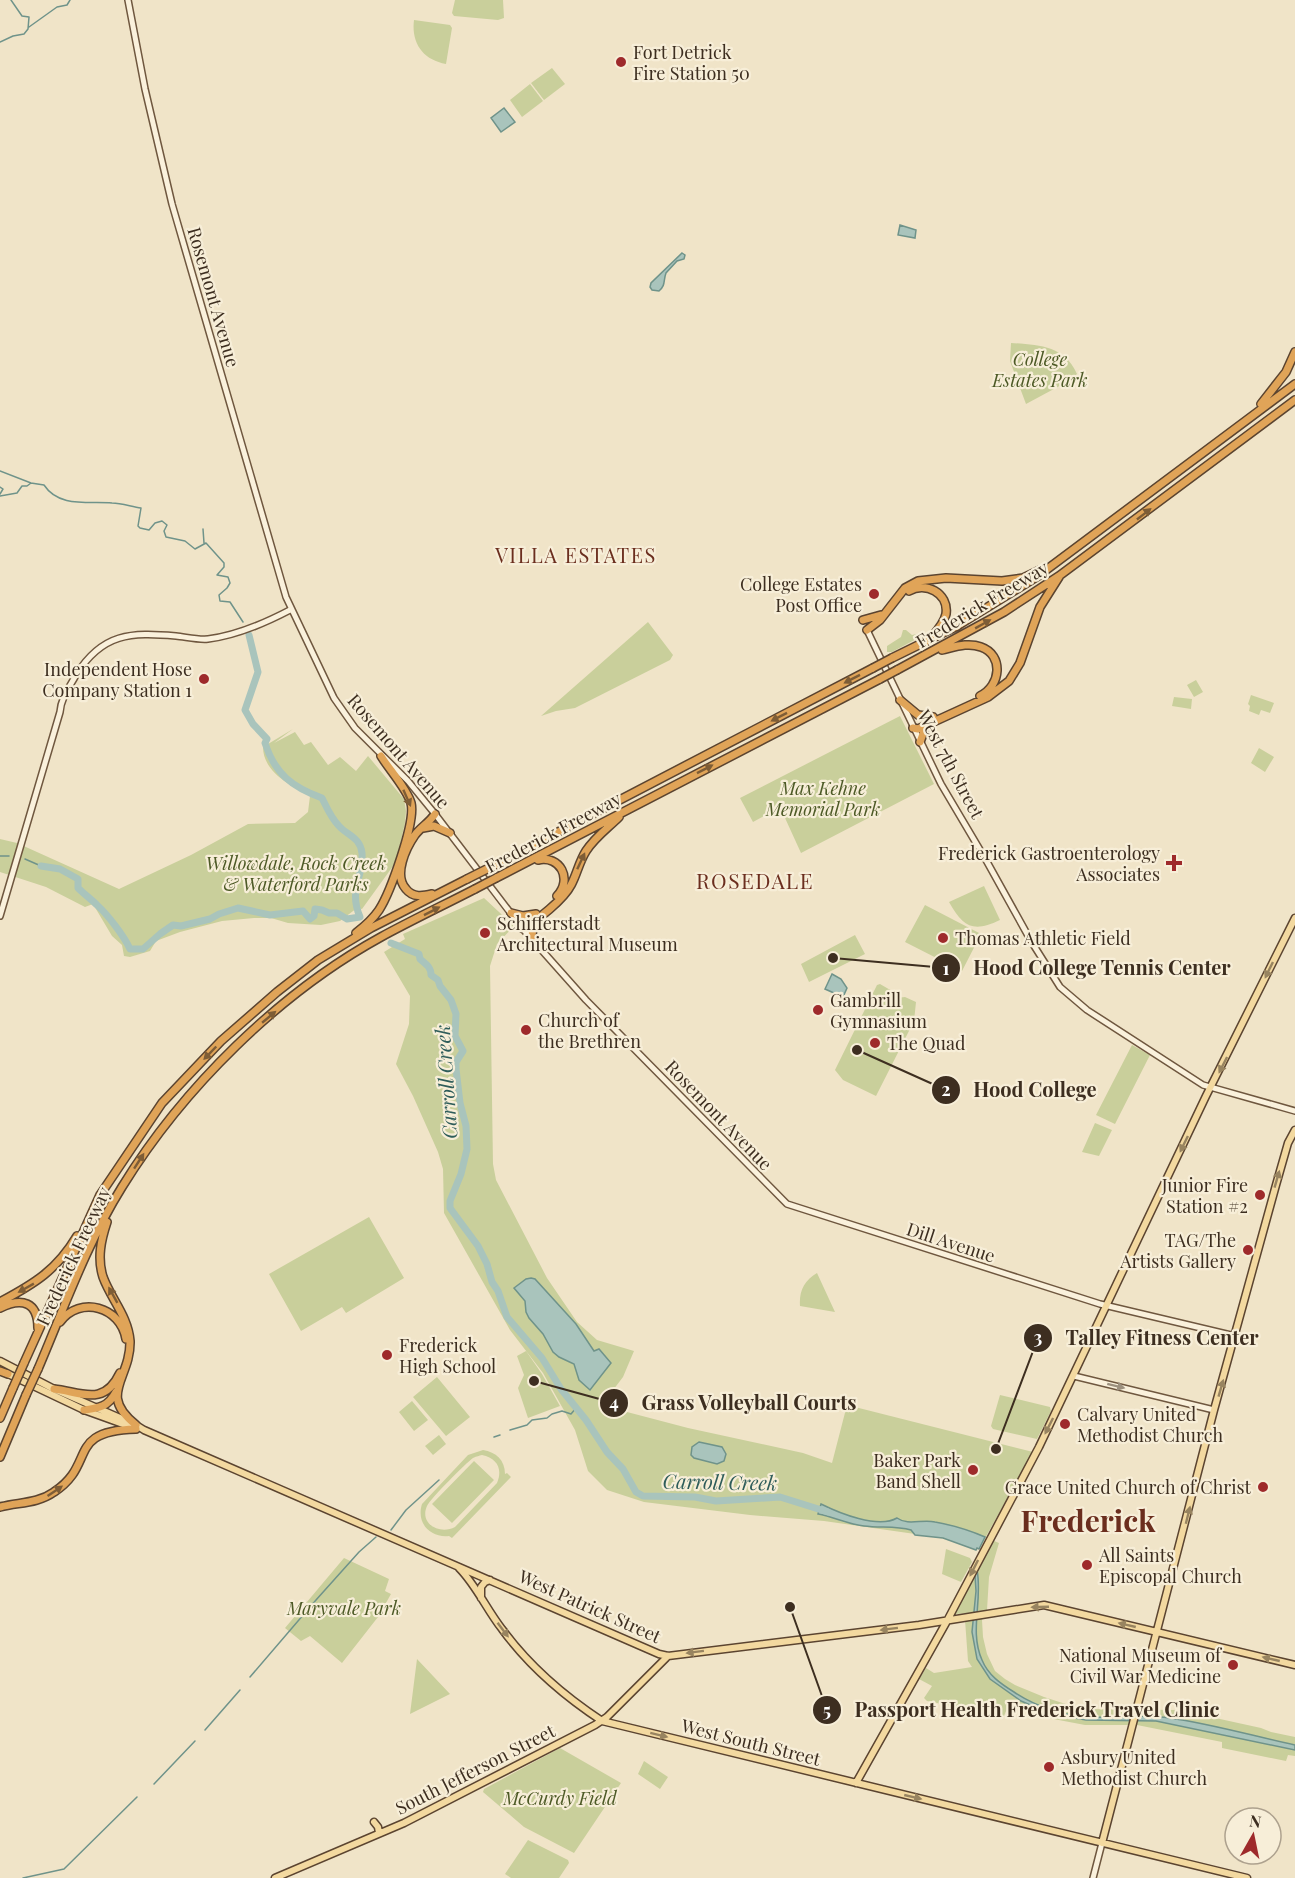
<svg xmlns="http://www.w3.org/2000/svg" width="1295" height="1878" font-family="'Playfair Display',serif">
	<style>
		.green { fill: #c9cf9b; fill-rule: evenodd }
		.water { fill: #a9c4bc; stroke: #6f938a; stroke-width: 1.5 }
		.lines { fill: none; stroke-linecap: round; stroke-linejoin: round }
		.stream { stroke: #6f938a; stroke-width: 1.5 }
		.river { stroke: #a9c4bc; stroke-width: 7 }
		.secondary-casing { stroke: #6f573f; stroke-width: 8 }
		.primary-casing { stroke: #5b4430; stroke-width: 9 }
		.highway-casing { stroke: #5b4430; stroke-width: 10 }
		.secondary { stroke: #faf1dc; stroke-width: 5 }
		.primary { stroke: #f3d9a0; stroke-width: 6 }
		.highway { stroke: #e0a458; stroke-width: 7 }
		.highway-bridge-casing { stroke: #5b4430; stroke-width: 10; stroke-linecap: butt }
		.highway-bridge { stroke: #e0a458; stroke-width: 7 }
		.oneway { fill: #7e5d36 }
		.oneway2 { fill: #988460 }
		.oneway3 { fill: #9c907e }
		.poi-dot { fill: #9e2a2b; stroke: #f7eed8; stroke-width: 2 }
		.labels { text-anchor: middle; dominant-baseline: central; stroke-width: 4.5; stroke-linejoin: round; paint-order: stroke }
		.poi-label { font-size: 18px; fill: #3d2e20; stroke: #f7eed8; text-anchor: start }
		.street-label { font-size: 18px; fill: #3d2e20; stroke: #f7eed8 }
		.park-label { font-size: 18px; font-style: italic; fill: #4d5a26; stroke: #f7eed8 }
		.neighbourhood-label { font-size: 20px; letter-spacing: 1.5px; fill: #6b2e1e; stroke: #f7eed8 }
		.water-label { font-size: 20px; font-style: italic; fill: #2f5d5a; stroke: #f7eed8 }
		.quarter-label { font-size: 21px; letter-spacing: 1.5px; fill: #6b2e1e; stroke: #f7eed8 }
		.town-label { font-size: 30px; font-weight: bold; fill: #6b2e1e; stroke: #f7eed8 }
		.leader { fill: none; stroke: #3d2e20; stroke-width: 2 }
		.callout-dot { fill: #3d2e20; stroke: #f7eed8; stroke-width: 2 }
		.mark-label { font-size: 18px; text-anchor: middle; font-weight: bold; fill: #fff }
		.callout-label { font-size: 20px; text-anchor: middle; font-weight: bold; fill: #3d2e20; stroke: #f7eed8; stroke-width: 4.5; stroke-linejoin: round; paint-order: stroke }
	</style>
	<rect width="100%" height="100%" fill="#f0e4c8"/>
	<path class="green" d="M455,0h48l1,18 -6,2 -44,-4 -2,-3z
		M414,20l36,5 2,3 -6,36c-23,-4 -35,-21 -32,-44z
		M552,68l13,16 -21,16 -13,-17z
		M530,84l13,17 -21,16 -12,-17z
		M1011,343c27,2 53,2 66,31l-12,9 -39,21 -16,-43z
		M648,622l25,33 -3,5 -95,48 -19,3 -15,5z
		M903,630h3l6,5 9,-2 1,3 -30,16h-5v-6l14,-9z
		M1196,680l7,12 -9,5 -7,-12z
		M1251,695l23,8 -4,10 -9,-3 -2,5 -10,-4 1,-5 -2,-2z
		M1174,697l18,2 -1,10 -19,-3z
		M900,716l34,68 -133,69 -21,-46 -27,15 -13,-24z
		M293,729l-19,14 21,-11 9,13 7,-3 17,23 12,-8 16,14 12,-15 36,43 2,12 -1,12 -9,39 -34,47 -5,-1 -17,13 -19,4 -33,-2 -17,-5h-17l-32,3 -42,11 -24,9 -6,10 -20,6 -6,-1 -2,-11 -10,-9 -19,-32 -8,3 -39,-20 -46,-15v-33l17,4 102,46 72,-34 57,-31 47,-1 13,-11 2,-16c-19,-10 -47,-24 -47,-49z
		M1259,748l15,9 -9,15 -14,-9z
		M984,886l16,34c-27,13 -37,7 -51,-18z
		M484,898l30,28 -17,18 -7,22 3,198 3,16 51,98 30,44 20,18 37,11 -11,26 -19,25 4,5 80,21 115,25 29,10 15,-58 186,47 -54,97 -2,-1 -1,2 -33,-12 -119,-17 -74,-6 -106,-13 -37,-12 -19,-19 -13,-41 -32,-57 -33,-43 -66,-117 -1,-44 -5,-17 -25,-56 -17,-32 13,-40 1,-28 -26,-44 21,-13 -2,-5z
		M925,905l56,29 -19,37 -57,-29z
		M855,935l10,19 -56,28 -8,-18z
		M880,984l12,7 4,7 9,-1 11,5 -2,19 -38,75 -33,-16 -8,-10 42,-85z
		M1132,1045l18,10 -35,69 -19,-9z
		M1095,1123l17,7 -13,26 -17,-4z
		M369,1217l35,61 -58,35 -4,-6 -41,24 -32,-57z
		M817,1273l18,39 -35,-6c-1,-15 4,-25 17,-33z
		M526,1351l16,23 18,32 -32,12 -10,-30 6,-13 -7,-19z
		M437,1377l33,40 -24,19 -33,-39z
		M1000,1395l50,12 1,4 -14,28 -44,-10 -2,-3z
		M412,1401l16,19 -14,11 -15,-19z
		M439,1435l7,9 -13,11 -8,-9z
		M483,1450c13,2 22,10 22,24l2,-1 4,4 -59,61 -3,-2c-19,2 -33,-13 -27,-32l46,-49zM482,1455c15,3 21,14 15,28l-42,44c-15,8 -36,-3 -28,-21 4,-8 39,-43 46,-48 4,-2 6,-2 9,-3z
		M474,1461l20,19 -42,43 -20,-19z
		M992,1540l7,3 -10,34 -2,33 -5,10 1,17 4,17 8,17 10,8 10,6 29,12 37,12 98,1 82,18 10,4 24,5v19l-7,-1 -2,6 -64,-13v-6l-85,-17h-52l-42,-8 -35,-11 -4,10 -77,-15 -3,-3 8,-12 -13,-7 7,-11 8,5 38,-6 -4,-6 -3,-41 8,-2 -1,-5 -17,1z
		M946,1549l24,9 2,4 -11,20 -19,-8z
		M344,1558l45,21 -4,12 6,3 -13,23 -36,46 -32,-27 -9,5 -16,-13z
		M417,1659l33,35 -40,20z
		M560,1748l61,35 -47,70 -50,-26 -41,-35 1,-3z
		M644,1761l24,16 -8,12 -22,-15z
		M528,1840l40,20 1,3 -10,15h-48l-6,-4z"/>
	<path class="water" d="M504,108l11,14 -14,10 -10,-14z
		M900,225l16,5 -1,8 -17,-3z
		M682,253l3,2 -1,4 -7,2 -11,12c-3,8 0,12 -7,18l-7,-1 -2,-3 1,-4z
		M832,974l9,5 6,9 -4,9 -18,-8z
		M531,1278l4,1 41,45 18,27 5,-2 12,14 -21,27 -11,-10 -5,-16 -15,-7 -6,-5 -10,-18 -14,-16 -3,-6 -1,-11 -11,-13 12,-9z
		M699,1442l23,5 4,7 -2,7 -7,3 -23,-6 -3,-3 1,-8z
		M821,1504c18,9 57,25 76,14 11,8 25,1 38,4 17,3 34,8 50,15l-6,12 -2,-1 -1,2 -33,-12 -28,-3 -4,-5c-15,-4 -31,-2 -47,-4 -16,-2 -30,-9 -46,-12z
		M977,1570c6,30 -8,61 5,90 6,15 19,24 32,32 23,15 50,24 78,25 26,1 52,-3 78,1 42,6 83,18 125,27v5l-139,-29 -70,-1 -17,-3 -25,-6 -23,-10 -31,-22 -13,-20 -5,-27 4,-41 -1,-16z"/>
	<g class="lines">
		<path class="stream" d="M29,27l28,-20 10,-2 3,-5
			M0,42l13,-6 11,-2 4,-5 1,-12 -7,-1 -11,-16
			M0,471l31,12 13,2c15,23 45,16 68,18 10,0 20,4 29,5l-3,18 2,2 9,2 6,-7 7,-2 5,4 -3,6 2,6 19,4 10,8 11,-6 18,20v4l-7,8 11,2 2,6 -3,5 -8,7 1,6 10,1 13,20
			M0,487l3,2 -3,5
			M0,496l17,-3 5,-7h5l4,-3
			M203,529l1,14
			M0,856h9
			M25,859l16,7
			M510,1430l17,-5 5,-5 15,-2 5,-4 10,-3 9,3 5,-6
			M494,1437l6,-2
			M391,1530l15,-20 33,-30
			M250,1677l66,-77 43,-48 17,-15
			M205,1730l35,-40
			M154,1784l41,-43
			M23,1878l41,-9 73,-72"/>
		<path class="river" d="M41,866l19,3 18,10v9c6,6 13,11 19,17 11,10 27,31 33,44h13l17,-15 13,-9 8,1 29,-7 9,-5 19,-6 32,7 33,-4 7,8 4,-3 1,-7 7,1 7,3h8l10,6 13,-2c-12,-28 4,-40 2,-64 -2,-16 -14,-17 -23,-27 -8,-8 -12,-18 -17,-28 -30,-11 -47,-24 -57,-55l2,-4 -14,-15 -8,-14 13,-38 -9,-37
			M391,943l28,11 1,5c6,5 11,8 11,16l7,5 2,6 11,14 5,14 -1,22 8,15 -7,11v7l4,34 6,23 1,23 -6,25 -11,27v7l28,38 9,18 5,18 6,9 9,26 35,41 19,31 25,31 21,32 16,17 13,23 7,4 52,1 21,4 64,-4 48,15"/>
		<defs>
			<path id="secondary" d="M128,0l17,89 27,115 114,393 48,101 21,30 53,53 27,33 87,114 64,72 201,204 313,100 135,32
				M867,630l74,154 45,76 45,81 29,46 27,23 116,75 92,26
				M0,916l60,-204c1,-14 9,-24 16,-37 26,-42 55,-43 100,-39 10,1 22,4 32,3 26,-3 59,-17 82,-29
				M1074,1376l140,34
				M1093,1878l9,-35"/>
			<path id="primary" d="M0,1361l54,28 82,36 8,5 515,224 9,2 251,-31 125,-20 251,60
				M6,1373l78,37 50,18
				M459,1568c17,17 28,42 43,61 27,37 62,67 100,92l645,157
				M481,1598v-11l4,-5 5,-2
				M856,1783l91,-162 92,-174 167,-351 89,-178
				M374,1822l4,5 1,6
				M1102,1843l112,-433 62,-225 12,-42 7,-13
				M275,1878l129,-55 191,-98 12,-8 61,-61"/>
			<path id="highway" d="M1261,404l25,-32 9,-20
				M909,591c16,-10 40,2 37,23 -2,10 -10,18 -16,25
				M863,620l18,-5
				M867,630l13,-10 25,-32 13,-7 28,-3 56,3 21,-3 19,-9
				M942,650c13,-3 26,-8 39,-3 23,8 20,39 -1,49
				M892,658l65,-32 81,-50 257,-192
				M897,670l107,-58 55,-36 236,-176
				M900,700l18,15 15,2
				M913,728l5,1 70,-32 21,-16 11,-18 20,-56 19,-30
				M920,742l6,-16
				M423,828l11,-2 16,7
				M538,860c22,-5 35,19 19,36
				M489,868l384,-200
				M496,878l384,-199
				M432,894c-9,2 -19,4 -26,-5 -13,-14 0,-41 9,-54 6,-8 15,-13 20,-21
				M511,913l12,3 13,-2
				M522,928c14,-6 42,-29 49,-43 6,-11 8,-23 15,-34 9,-14 22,-23 33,-34
				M356,933c9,-7 17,-14 23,-23 11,-17 37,-88 32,-107 -4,-14 -22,-34 -30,-47
				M532,939l1,-17
				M107,1222c-6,18 -10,36 -4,55 8,22 25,39 27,64 1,38 -33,53 6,84
				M0,1302c34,-18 57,-32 77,-66
				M0,1308c22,-11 38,-6 38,20
				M60,1322c20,-27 61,-15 66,17
				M24,1363l76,-168 62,-92 59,-62 56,-49 41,-32 53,-32 96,-49
				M38,1369c26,-61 49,-126 84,-182 61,-99 157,-194 259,-250 31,-17 63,-32 94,-48
				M0,1371l8,3
				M54,1389c27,3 50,18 66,-16
				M84,1410c15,-2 24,-3 32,-18
				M0,1418l13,-30
				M0,1457l26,-62
				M0,1507c19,-5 37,-3 54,-15 43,-28 11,-61 82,-63"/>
		</defs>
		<use href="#secondary" class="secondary-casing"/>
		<use href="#primary" class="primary-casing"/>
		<use href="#highway" class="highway-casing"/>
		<use href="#secondary" class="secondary"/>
		<use href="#primary" class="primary"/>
		<use href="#highway" class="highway"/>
		<defs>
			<path id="highway-bridge" d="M873,668l19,-10
				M880,679l17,-9
				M467,879l22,-11
				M475,889l21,-11
				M13,1388l11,-25
				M26,1395l12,-26"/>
		</defs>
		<use href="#highway-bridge" class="highway-bridge-casing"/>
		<use href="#highway-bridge" class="highway-bridge"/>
	</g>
	<defs><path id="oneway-solid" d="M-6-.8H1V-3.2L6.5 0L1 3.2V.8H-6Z" transform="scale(1.5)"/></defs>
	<g class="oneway">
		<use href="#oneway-solid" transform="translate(1144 514) rotate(-38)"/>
		<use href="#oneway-solid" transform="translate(983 624) rotate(-29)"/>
		<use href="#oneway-solid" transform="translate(852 679) rotate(153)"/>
		<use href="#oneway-solid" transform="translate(779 717) rotate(153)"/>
		<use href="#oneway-solid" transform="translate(705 769) rotate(-27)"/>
		<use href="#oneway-solid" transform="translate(407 798) rotate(66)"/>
		<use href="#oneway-solid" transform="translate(581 861) rotate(-65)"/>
		<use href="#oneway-solid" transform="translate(432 911) rotate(-27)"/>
		<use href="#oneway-solid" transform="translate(269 1017) rotate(-40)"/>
		<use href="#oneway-solid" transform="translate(210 1053) rotate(134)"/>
		<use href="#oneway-solid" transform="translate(139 1161) rotate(-57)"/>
		<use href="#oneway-solid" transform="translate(26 1288) rotate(151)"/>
		<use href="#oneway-solid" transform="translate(113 1295) rotate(-119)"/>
		<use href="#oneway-solid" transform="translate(55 1491) rotate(-34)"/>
	</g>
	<g class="oneway2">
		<use href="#oneway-solid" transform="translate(1269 970) rotate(116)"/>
		<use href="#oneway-solid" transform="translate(1223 1065) rotate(117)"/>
		<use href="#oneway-solid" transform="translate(1184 1144) rotate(116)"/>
		<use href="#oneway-solid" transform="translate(1277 1179) rotate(-74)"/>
		<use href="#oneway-solid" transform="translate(1221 1388) rotate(-74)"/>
		<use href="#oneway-solid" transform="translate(1049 1426) rotate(117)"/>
		<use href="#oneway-solid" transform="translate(1188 1515) rotate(-76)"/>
		<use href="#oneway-solid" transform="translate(974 1568) rotate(117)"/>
		<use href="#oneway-solid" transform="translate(1040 1607) rotate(178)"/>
		<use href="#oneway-solid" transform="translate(1127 1625) rotate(-167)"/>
		<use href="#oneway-solid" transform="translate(889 1629) rotate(173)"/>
		<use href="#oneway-solid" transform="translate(503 1630) rotate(53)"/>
		<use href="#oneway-solid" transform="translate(695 1652) rotate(173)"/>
		<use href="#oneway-solid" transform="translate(1271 1659) rotate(-167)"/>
		<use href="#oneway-solid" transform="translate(659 1735) rotate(14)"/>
		<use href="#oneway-solid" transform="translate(913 1797) rotate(13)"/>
	</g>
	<use class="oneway3" href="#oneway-solid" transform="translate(1116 1386) rotate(14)"/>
	<g class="poi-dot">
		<circle cx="621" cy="62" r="6"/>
		<circle cx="874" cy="594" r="6"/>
		<circle cx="204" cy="679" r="6"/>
		<path d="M1171 854h6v6h6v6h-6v6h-6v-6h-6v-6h6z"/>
		<circle cx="485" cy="933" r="6"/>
		<circle cx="943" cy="938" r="6"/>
		<circle cx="818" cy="1010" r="6"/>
		<circle cx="526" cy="1030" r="6"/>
		<circle cx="875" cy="1043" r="6"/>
		<circle cx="1260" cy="1195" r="6"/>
		<circle cx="1248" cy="1250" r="6"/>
		<circle cx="387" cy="1355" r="6"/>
		<circle cx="1065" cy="1424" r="6"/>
		<circle cx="973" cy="1470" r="6"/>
		<circle cx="1263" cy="1487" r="6"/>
		<circle cx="1087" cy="1565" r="6"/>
		<circle cx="1233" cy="1665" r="6"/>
		<circle cx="1049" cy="1767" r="6"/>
	</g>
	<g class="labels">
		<g class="poi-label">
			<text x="633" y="52">Fort Detrick<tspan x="633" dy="21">Fire Station 50</tspan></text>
			<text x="862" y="584" text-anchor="end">College Estates<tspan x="862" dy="21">Post Office</tspan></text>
			<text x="192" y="669" text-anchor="end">Independent Hose<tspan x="192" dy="21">Company Station 1</tspan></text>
			<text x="1160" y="853" text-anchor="end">Frederick Gastroenterology<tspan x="1160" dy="21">Associates</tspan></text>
			<text x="497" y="923">Schifferstadt<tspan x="497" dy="21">Architectural Museum</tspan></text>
			<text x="955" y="938">Thomas Athletic Field</text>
			<text x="830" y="1000">Gambrill<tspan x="830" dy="21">Gymnasium</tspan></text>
			<text x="538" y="1020">Church of<tspan x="538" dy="21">the Brethren</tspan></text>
			<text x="887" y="1043">The Quad</text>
			<text x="1248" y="1185" text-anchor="end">Junior Fire<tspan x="1248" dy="21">Station #2</tspan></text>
			<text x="1236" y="1240" text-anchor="end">TAG/The<tspan x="1236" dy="21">Artists Gallery</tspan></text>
			<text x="399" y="1345">Frederick<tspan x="399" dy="21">High School</tspan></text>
			<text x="1077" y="1414">Calvary United<tspan x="1077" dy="21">Methodist Church</tspan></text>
			<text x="961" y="1460" text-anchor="end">Baker Park<tspan x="961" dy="21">Band Shell</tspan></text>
			<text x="1251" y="1487" text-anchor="end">Grace United Church of Christ</text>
			<text x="1099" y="1555">All Saints<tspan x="1099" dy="21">Episcopal Church</tspan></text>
			<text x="1221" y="1655" text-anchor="end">National Museum of<tspan x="1221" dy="21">Civil War Medicine</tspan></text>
			<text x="1061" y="1757">Asbury United<tspan x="1061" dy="21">Methodist Church</tspan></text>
		</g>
		<g class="street-label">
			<text transform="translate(214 297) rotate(74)">Rosemont Avenue</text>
			<text transform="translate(982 604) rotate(-31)">Frederick Freeway</text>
			<text transform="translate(399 751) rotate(49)">Rosemont Avenue</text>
			<text transform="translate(951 764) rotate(62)">West 7th Street</text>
			<text transform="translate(553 832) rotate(-28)">Frederick Freeway</text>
			<text transform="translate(719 1115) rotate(46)">Rosemont Avenue</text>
			<text transform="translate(951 1242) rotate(18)">Dill Avenue</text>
			<text transform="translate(73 1256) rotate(-65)">Frederick Freeway</text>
			<text transform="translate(590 1606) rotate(24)">West Patrick Street</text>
			<text transform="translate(751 1742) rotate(14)">West South Street</text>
			<text transform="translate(475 1769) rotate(-27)">South Jefferson Street</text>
		</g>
		<g class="park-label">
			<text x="1040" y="359">College<tspan x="1040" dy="21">Estates Park</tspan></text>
			<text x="823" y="788">Max Kehne<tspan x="823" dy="21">Memorial Park</tspan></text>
			<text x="296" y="863">Willowdale, Rock Creek<tspan x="296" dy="21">&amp; Waterford Parks</tspan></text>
			<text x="344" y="1608">Maryvale Park</text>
			<text x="560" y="1798">McCurdy Field</text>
		</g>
		<g class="neighbourhood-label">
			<text x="576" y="554">VILLA ESTATES</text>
		</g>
		<g class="water-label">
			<text transform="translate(445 1082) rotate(-94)">Carroll Creek</text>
			<text transform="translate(720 1481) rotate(1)">Carroll Creek</text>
		</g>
		<g class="quarter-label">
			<text x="755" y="880">ROSEDALE</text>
		</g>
		<g class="town-label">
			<text x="1088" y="1520">Frederick</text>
		</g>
	</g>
	<path class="leader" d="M833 958L946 968M857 1050L946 1090M996 1449L1038 1338M534 1381L614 1403M790 1607L827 1710"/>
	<g class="callout-dot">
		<circle cx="833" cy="958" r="6"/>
		<circle cx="857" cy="1050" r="6"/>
		<circle cx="996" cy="1449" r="6"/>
		<circle cx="534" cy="1381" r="6"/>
		<circle cx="790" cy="1607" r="6"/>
		<circle cx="946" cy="968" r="15"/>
		<circle cx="946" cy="1090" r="15"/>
		<circle cx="1038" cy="1338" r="15"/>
		<circle cx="614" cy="1403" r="15"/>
		<circle cx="827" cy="1710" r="15"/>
	</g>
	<g class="mark-label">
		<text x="946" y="975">1</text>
		<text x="946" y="1096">2</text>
		<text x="1038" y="1344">3</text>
		<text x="614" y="1409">4</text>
		<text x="827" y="1717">5</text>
	</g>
	<g class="callout-label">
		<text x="1102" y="975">Hood College Tennis Center</text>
		<text x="1035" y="1097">Hood College</text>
		<text x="1162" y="1345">Talley Fitness Center</text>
		<text x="749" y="1410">Grass Volleyball Courts</text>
		<text x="1037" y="1717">Passport Health Frederick Travel Clinic</text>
	</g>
	<g transform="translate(1253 1836) rotate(9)"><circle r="28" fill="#f7eed8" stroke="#ada18e" stroke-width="1.5"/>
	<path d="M0-4.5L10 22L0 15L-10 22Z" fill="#9e2a2b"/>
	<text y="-9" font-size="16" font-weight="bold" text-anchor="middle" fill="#3d2e20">N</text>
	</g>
</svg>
